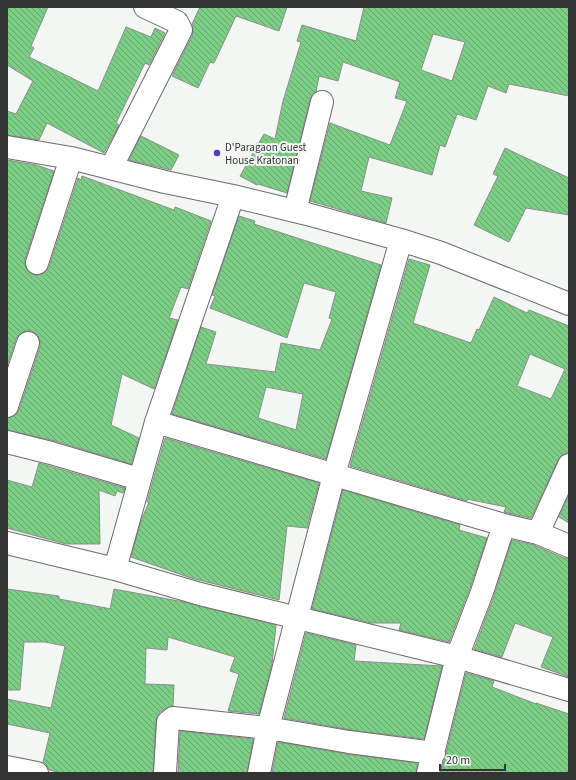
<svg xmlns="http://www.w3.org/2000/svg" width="576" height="780" font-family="'Source Sans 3',sans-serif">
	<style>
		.building { fill: url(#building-back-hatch); stroke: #8b8e8b; fill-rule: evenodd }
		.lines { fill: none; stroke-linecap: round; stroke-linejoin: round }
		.minor-casing { stroke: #696c69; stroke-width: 24 }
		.minor { stroke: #fff; stroke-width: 22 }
		.poi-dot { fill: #5140b7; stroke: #f3f7f3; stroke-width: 1.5 }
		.labels { text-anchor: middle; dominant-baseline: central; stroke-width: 4; stroke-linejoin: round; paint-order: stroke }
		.poi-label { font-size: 11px; fill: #333534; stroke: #f3f7f3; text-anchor: start }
	</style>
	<defs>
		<pattern id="building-back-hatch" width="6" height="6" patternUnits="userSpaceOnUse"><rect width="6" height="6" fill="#7ccd86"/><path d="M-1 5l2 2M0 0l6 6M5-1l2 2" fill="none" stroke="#66a76e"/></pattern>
	</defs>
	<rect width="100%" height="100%" fill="#f3f7f3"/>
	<path class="building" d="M7,7h41l-17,39 3,2 -5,9 69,34 28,-64 25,10 4,-9 10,5 -16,32 -4,-2 -29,60 3,2 -15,28 -57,-30 -8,17 -32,-5v-24l9,3 17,-33 -26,-16z
		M200,7h87l-8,24 -43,-15 -22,47 -4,-1 -12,26 -26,-12 20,-40 1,-6 -1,-6z
		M364,7h205v89l-60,-12 -3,9 -18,-7 -12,34 -19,-6 -12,33 -5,-2 -8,30 -63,-18 -8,34 31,7 -6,25 -76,-22 20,-78 60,22 17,-44 -12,-3 5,-16 -57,-20 -5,19 -19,-5 -3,16 -3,2 -3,5 -23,94 -29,-9 -1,1 -17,-9 24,-42 11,5 8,-38 18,-59 -4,-1 5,-16 54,16zM433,34l32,8 -13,39 -31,-11z
		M141,136l38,19 -8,15 -42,-10z
		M505,148l64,30v37l-43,-7 -17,34 -35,-17 24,-49 -5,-2z
		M7,160l29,5 18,6 -29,88v6l3,6 6,4h5l6,-3 4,-5 29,-89 3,2 1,-4 92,34 1,-3 36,14 -23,68 -7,-2 -12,31 9,2 -24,69 -32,-15 -11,51 28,13 -8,26 -76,-23 -48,-11v-12l8,-2 4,-6 21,-63v-6l-2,-6 -6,-4h-6l-6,2 -4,6 -9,27z
		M239,216l16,5 -1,3 127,41 -55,194 -154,-45 29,-87 15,5 -10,32 69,8 6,-29 39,7 12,-31 -3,-1 7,-26 -32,-9 -17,55 -77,-30 5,-12 -3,-1zM266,387l37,7 -7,36 -38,-12z
		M409,259l21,6 -17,58 58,20 6,-14 2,1 15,-33 33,16 2,-3 40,16v127l-7,2 -4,5 -27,58 -27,-6 2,-5 -39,-8v2l-117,-35zM530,354l35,15 -14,30 -34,-13z
		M165,438l154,45 -12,45 -20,-2 -8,74 -88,-22 -60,-21 10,-36 8,-19h-2z
		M39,463l86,25 -2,5 -6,-2 -2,5 -16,-6 1,54h-34l-59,-16v-48l25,7z
		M343,490l117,35 -1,5 28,8 -17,50 -21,54 -50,-12 2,-7h-30l-59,-14z
		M569,495v28l-10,-6z
		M512,540l22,5 30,13h5v119l-28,-10 12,-30 -38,-14 -13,34 -28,-8 20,-53z
		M7,589l52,7v3l42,8v3l1,-3 8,2 4,-20 70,13 92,23 -4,39 -13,50 -31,-3 11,-37 -9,-3 5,-14 -67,-20 -1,13 -21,-2 -1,36 29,1 -1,21 -7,2 -6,4 -3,4 -1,5 -3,52h-91l-13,-3 -3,-6 -3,-2 7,-29 -43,-9v-25l44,9 14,-62 -20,-4h-21l-4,48h-13z
		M306,633l50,12 -2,16 88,5 -18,73 -73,-9 -67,-12z
		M466,673l28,8 -2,6 44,17v-1l33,11v59h-128z
		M180,731l73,8 -6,34h-69z
		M278,742l69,12 71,9 -2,10h-144z"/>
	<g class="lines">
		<defs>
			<path id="minor" d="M7,147l64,11 94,24 68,14 74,18 94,26 40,13 128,51
				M111,168l70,-138 -4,-8 -32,-15
				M295,211l27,-109
				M37,263l34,-105
				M7,406l21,-63
				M156,422l348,103 34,8 31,13
				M7,442l44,11 88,26
				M538,533l31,-68
				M7,543l108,26 85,25 257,63 112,33
				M115,569l41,-147 77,-226
				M7,767l30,6
				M165,773l3,-51 5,-4 95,10 81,14 85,11
				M259,773l9,-45 66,-253 67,-235
				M428,773l29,-116 25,-65 22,-67"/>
		</defs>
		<use href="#minor" class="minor-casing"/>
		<use href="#minor" class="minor"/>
	</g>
	<circle class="poi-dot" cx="217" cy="153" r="4"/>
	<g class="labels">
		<g class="poi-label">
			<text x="225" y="147">D'Paragaon Guest<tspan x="225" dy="13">House Kratonan</tspan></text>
		</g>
	</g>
	<rect width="576" height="780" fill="none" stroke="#333534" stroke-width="16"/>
	<path d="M440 764v6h65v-6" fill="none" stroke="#333534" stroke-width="2"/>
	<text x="446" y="764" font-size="12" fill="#333534" stroke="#f3f7f3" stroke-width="3" paint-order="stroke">20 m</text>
</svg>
